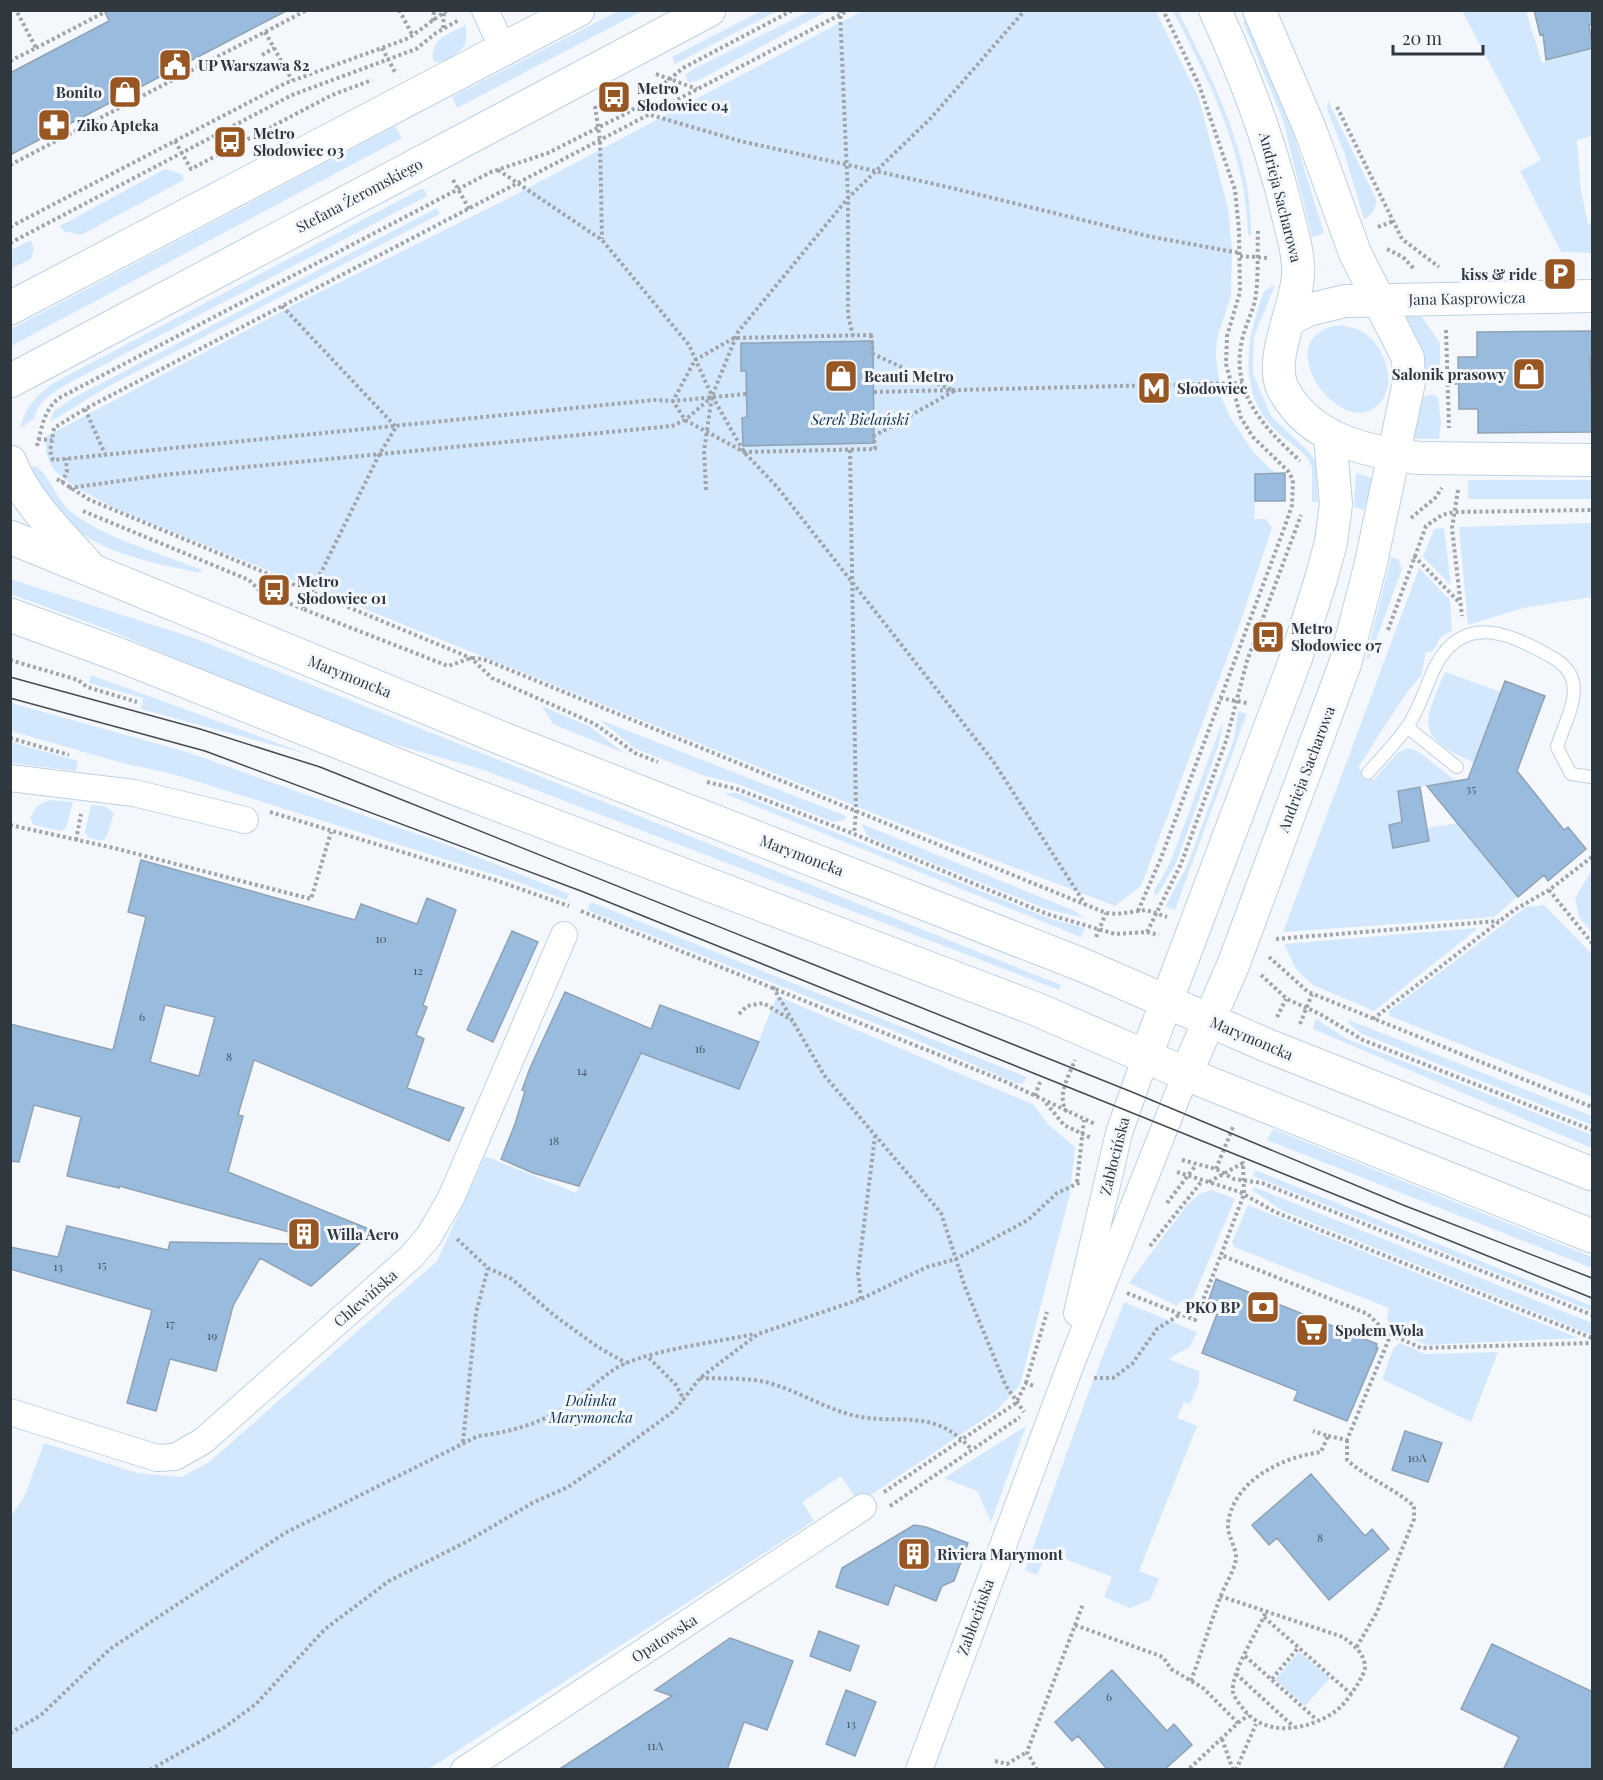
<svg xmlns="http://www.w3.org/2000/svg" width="1603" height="1780" font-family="'Playfair Display',serif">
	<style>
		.green { fill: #d3e8fd }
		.building { fill: #98bbde; stroke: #90a3b5; stroke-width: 1.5; fill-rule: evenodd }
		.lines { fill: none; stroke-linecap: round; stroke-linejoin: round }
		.service-casing { stroke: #bdd1e4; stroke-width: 14 }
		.minor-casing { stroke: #bdd1e4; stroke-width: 28 }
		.tertiary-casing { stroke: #bdd1e4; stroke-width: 34 }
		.secondary-casing { stroke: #bdd1e4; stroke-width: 35 }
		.path { stroke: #a0a5ab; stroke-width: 4; stroke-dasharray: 3 3; stroke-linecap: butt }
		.service { stroke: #fff; stroke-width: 12 }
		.minor { stroke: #fff; stroke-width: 26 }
		.tertiary { stroke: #fff; stroke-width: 32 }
		.secondary { stroke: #fff; stroke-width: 33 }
		.tram { stroke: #444b52; stroke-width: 1.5 }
		.labels { text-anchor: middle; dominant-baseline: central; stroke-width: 6; stroke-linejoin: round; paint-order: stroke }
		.number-label { font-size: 12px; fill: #4a5967 }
		.poi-label { font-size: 15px; font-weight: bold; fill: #30383f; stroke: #f4f8fc; text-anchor: start }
		.street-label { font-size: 15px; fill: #30383f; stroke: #f4f8fc }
		.park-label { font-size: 15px; font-style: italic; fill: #0a3354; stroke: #f4f8fc }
	</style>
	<rect width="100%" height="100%" fill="#f4f8fc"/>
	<path class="green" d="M620,10l22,1 -185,97 -5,-11z
		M1155,10l43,86 30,111 4,43 -1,46 -14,43 -1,17 5,39 8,20 25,38 22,21 9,1v26h-30l-1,18h12l6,9 -34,101 -97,257 -26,20 -230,-88 -772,-310c-29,-19 -75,-31 -66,-72l245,-130 213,-106 357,-189z
		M761,11h16l-102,53 -3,-7z
		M810,11h17l-130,70 -9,1 -3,-7 7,-5z
		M1173,11h5c35,69 75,146 73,225l-3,-1c-1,-79 -39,-155 -75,-224z
		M1462,11h64l16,52 50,-15v88l-15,4 4,50 7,34 4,-1v30l-31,-1 -41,-81 21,-11z
		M1246,20l37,80 41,133 -12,4 -29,-117 -40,-98z
		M466,25v19c-8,10 -19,19 -32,18 -6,-23 15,-28 32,-37z
		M1328,101l48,98c1,9 -4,16 -12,20l-20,-67 -17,-43z
		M395,126l7,12 -391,208v-17z
		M165,169l17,5 2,6 -103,55 -17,-4 -4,-5z
		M423,188l4,8 -358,187c-16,10 -31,17 -35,36l-14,9c6,-22 16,-33 35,-46z
		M437,208l3,6 -329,171 -61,37 4,-11 19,-13z
		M31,240l3,9 -3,10 -20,10v-19z
		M1275,285l-21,52 -1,36 18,43 39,37 6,9 2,40h-6v-35l-4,-8c-9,-12 -23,-19 -34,-30 -38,-40 -27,-92 -10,-138z
		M1404,316l18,1 18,26v24l-7,7 -8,-5 -5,-23z
		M1341,325c7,2 15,3 22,7 22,13 37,56 13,75 -39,31 -111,-73 -35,-82z
		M1432,394l6,3 3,26 -2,16h-31l14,-42z
		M36,466c15,12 19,32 34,45 31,26 93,43 132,59l-1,3c-41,-8 -102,-20 -132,-50 -16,-15 -28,-37 -42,-55z
		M1356,473l17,5 -9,32 -10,-3z
		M1468,480h124v19h-124z
		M1592,523v74l-69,11 -55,17 -9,-98z
		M1444,528v1l7,56 -28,-28 11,-28z
		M1391,557l7,2 4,10 -33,90 -3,-1z
		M1419,568l31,32 2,30 -11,7 -9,15h-6l-5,25c-11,6 -52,75 -63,91l16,12 23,-27 11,-5 11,4 37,29 -58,10 4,31 -9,25 36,-6 -3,-13 34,-5 58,73 -24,21 -211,15z
		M10,579l187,60 864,346 -2,5 -578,-221 -134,-38 -241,-102 -95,-35z
		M1445,672l56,20 -26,71c-60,-27 -53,-37 -30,-91z
		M91,675l216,79 -166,-45 2,-11 -54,-15z
		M11,703l176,49 266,95 116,47 -3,6 -48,-18 -345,-108 -51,-11 -111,-32z
		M542,706l47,20 35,27 -71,-29z
		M1238,711l9,3 -72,196 -10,-3 22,-41 47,-127z
		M600,720l246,96 -2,4 -11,2 -98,-39 -30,-7 -71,-28z
		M1223,720l-4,24 -43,119 -20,34 -2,-6 16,-28z
		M11,742l67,19 -2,10 -65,-8z
		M723,793h14l314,126 34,9 -4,9z
		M49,800l24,2 -7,26 -4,3 -28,-6 -4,-7 7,-12z
		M91,805l13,1 10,7 -7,23 -5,5 -13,-3 -4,-6z
		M862,824l213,87 9,7 -38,-9 -175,-71 -5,-4z
		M1592,870v63l-13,-16 -4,-19z
		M591,902l436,175 -4,7 -7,-1 -119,-51 -310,-122z
		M1544,905l48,49v143l-202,-81 -1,-5 137,-104z
		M1476,928v2l-102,81 -61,-26 -17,-16 -12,-25z
		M777,996l257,109 14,19 27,23 -5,47 -50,191 -24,26 -137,92 -18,-27 -39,26 12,19 -385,248 -418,1v-254l14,-21 19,-52 93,30 44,4 27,-14 229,-202 48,-105 91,37 65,-140 98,36z
		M1316,1019l31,20 245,96v13l-279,-119z
		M1349,1020l243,96v9l-232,-92 -12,-10z
		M1273,1129l319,128v11l-325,-128z
		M1255,1170l337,136v5l-339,-135z
		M1254,1187l338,136v12l-309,-124 -31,-21z
		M1212,1190l23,9 -45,106 -10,-4 -3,5 -48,-23 57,-77 13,-12z
		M1248,1205l330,133 -152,7 -35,-17 -4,-9 2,-11 -155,-61 -2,-5z
		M1124,1302l73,30 -7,15 -22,12 31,12v12l-9,21 -6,-2 -7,16 20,8 -58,145 20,8 -9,21 -20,8 -26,-11 8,-20 -65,-25 -10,23 -12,-5 61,-171z
		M1401,1343l24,11 73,-2 -27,70 -89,-43 12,-32z
		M1026,1426l-35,96 -14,-31 -33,-13z
		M1299,1652l31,26 -25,28 -30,-26z"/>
	<path class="building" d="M104,10h184l-278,145v-82l99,-52z
		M1534,10h59v15h-4l4,23 -47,12 -3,-26 -3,1z
		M1593,331v25h-3l3,76 -115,1v-24h-19l-1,-52h19v-25z
		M873,341l1,102 -131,3 -1,-28 5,-1 -1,-46h-5v-28z
		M1285,473v28h-30v-27z
		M1505,681l40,15 -28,75 47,59 4,-3 18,22 -38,32 -4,-6 -26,22 -91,-111 41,-7z
		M1420,787l9,54 -36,7 -4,-23 13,-3 -4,-31z
		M141,860l214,60 6,-16 56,20 10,-26 29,12 -33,95 4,2 -11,28 8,4 -17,49 57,20 -15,33 -195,-81 -16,55 5,1 -15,56 146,59 -63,55 -51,-28 -27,48 -17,65 -46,-12 -14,52 -29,-8 25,-93 -142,-41v-22l48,10 9,-31 101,24 2,-8 140,2 1,-6 -192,-52v2l-52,-12 14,-59 -47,-12 -15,57 -9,-1v-137l103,26 33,-133 -18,-5zM165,1005l50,12 -16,59 -49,-14z
		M512,931l26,11 -45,100 -26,-12z
		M565,992l86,37 9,-24 99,37 -20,47 -98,-36 -62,133 -46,-13 -32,-14 14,-35 10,-33 -3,-1 8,-22z
		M1216,1279l161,65 -1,4h2l-31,73 -53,-21 4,-9 -96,-38 18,-47 -12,-4z
		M1405,1431l37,12 -14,39 -36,-12z
		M1311,1474l54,62 7,-7 17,20 -60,51 -52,-62 -8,7 -17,-20z
		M914,1525l12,2 42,16 -14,38 -12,5 -6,15 -41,-16 -7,20 -52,-18 6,-19z
		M819,1631l40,15 -9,25 -40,-15z
		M730,1638l63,23 -26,69 -23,-8 -17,48h-169l114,-74 -17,-6z
		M1492,1644l101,48v78h-90l16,-33 -58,-28z
		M1112,1670l55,61 7,-7 18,21 -28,25h-56l-30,-34 -6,5 -17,-19z
		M846,1690l30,12 -21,54 -29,-12z"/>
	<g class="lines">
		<defs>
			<path id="service" d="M1407,727l50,40
				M1368,773c13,-15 28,-30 39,-46 13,-18 19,-42 29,-62 28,-52 74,-32 114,-9 42,22 18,56 7,91l14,27 21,3"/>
			<path id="minor" d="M485,10l19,41
				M10,778l124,15 111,27
				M1077,1313l42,-180 27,-77
				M10,1412l147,46 18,-1 28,-16 208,-184 18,-21 22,-38 113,-263
				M464,1770l399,-263
				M919,1770l152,-406 115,-290"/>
			<path id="tertiary" d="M1215,10c30,66 53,126 71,197 4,19 11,38 12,58 3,37 -31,91 -15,124 27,51 84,63 136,69l173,2
				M1289,320l19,-10 37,-9 247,-5
				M1146,1056l150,-398 25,-79 10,-37 5,-38 -6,-67
				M1186,1074l48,-111 111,-299 25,-97 39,-185 -1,-24 -53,-105 -45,-124 -51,-119"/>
			<path id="secondary" d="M10,308l568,-298
				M10,381l699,-371
				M10,462c15,40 50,72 78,104
				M10,537l496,203 579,226 181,79 326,129
				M10,615l107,39 340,135 579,220 150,65 406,162"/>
		</defs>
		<use href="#service" class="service-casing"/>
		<use href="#minor" class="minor-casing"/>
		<use href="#tertiary" class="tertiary-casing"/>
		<use href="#secondary" class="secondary-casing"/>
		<path class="path" d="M399,10l14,26
			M840,10l8,188v117l5,21
			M433,21l1,-11
			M443,28l1,-17
			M265,32l27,48
			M36,48l69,-36
			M382,48l13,24
			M262,55l12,-7
			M10,61l26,-13 -20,-38
			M656,74l41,15
			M595,106l5,34 2,99
			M1337,107l65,132 37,28
			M651,115l89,26 212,47 200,49 88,16
			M175,141l16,28 141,-74 40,-15
			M10,165l297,-155
			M498,170l104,70 87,105 23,51 32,56 34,36 215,273 92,143
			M453,180l16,29
			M10,227l276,-144 123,-45 38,-28
			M1378,227l16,-6
			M1258,231c-1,22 1,47 -3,69 -3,14 -10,26 -13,40 -12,54 23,88 58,121
			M10,243l282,-148 124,-46 20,-16 23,-13
			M1387,249l16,8 11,12
			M1240,256l28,2
			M282,306l114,121 -17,28 -76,154 145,57 23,-8 12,1 623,254 11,1 29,-4 21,7
			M1446,330l3,98
			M871,335l2,19 81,37 -80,45 1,13 -131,3 -59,-32 -12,-19 22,-41 39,-22z
			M1590,381h2
			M1448,383h11
			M874,392l370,-9
			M746,394l-73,7 -19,-1 -601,60 -3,-9 4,-23 31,-19 764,-399
			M85,409l20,45
			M38,439l14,1
			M37,446c5,-18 6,-35 22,-48l432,-226 57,-19 83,-42 52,-43 110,-58
			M850,450l6,362 -2,22
			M57,479l33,21 381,158 21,20 103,46 40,29 23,9
			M62,483l5,-11 -1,-14
			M69,488l94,-13 509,-49 13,-6 27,-23
			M706,490l-2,-39 8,-55 26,-64 110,-134 83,-80 94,-108
			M1458,490l-6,38 10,88
			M83,511l166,69 12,12 42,17
			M1411,518l24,-20 7,-10
			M1414,556l46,47
			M1388,630l38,-104 16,-11 12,-3 138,-2
			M10,660l68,20 9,7 50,15
			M1220,698l27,5
			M10,738l59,17
			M707,782l30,7 117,45 193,80 68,20 32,-2 12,3
			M270,812l225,68 74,26
			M10,825l104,23 197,51 20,-67
			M76,840l5,-26
			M1592,857l-43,33 43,53
			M581,911l423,170 91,43
			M1138,911l23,-53 124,-332 7,-21 1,-25 -5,-9 -35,-34 -12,-19 -15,-54 1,-28 13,-44 -1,-62 -4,-40 -36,-105 -36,-75
			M1147,932l34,-68 45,-123 21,-80 54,-146
			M1096,937l10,-24
			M1276,939l223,-18
			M1269,957l39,35 284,115
			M1261,975l26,24 33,15 43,26 229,90
			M773,987l51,88 117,138 24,74 41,99 18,26
			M739,1014l8,-8 16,-3 30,18
			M1277,1017l9,-18
			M1373,1019l141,-109 35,-20
			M1300,1024l12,-30
			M1035,1096l5,-14
			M1046,1103l18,22 27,13
			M1067,1112c-11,-16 2,-36 8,-52
			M1182,1160l34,9 18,10 28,4 330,132
			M1216,1169l17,-42
			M1177,1172l63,20 35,20 317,126
			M1077,1182l7,-62
			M1209,1182l34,-19 1,31 -23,61 147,59 18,18 35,16 171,-5
			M1167,1203l29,-38
			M457,1239l31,29 24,11 43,37 43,31 28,16
			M1150,1246l52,-65
			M1127,1293l68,27 26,-65
			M861,1299l-3,-26 17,-137
			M649,1358l27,27 8,15
			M700,1378c22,1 48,-1 69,5 26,7 50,22 76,30 49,16 86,-10 127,37
			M1094,1378h19l19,-14 25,-35 22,-14
			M1026,1383l21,-71
			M1328,1436l19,4 44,-106
			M1347,1440v20c23,20 45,27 67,46v13l-37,93 -21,36
			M463,1442l13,-129 12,-45
			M884,1492l132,-89 10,-20 8,3
			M890,1506l130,-89
			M1220,1596l123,41c8,6 18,13 21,24 3,8 -1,13 -5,21 -7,11 -15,24 -26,31 -26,17 -66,24 -88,-2 -3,-4 -11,-13 -12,-19 -3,-18 25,-62 33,-80
			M1264,1617l87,77
			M1075,1625l88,32 8,12 32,19 35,35 -50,47
			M1245,1656l72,64
			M1236,1674l58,53
			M1272,1679l26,-31
			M1191,1681c10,-28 19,-56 29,-83 4,-12 14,-26 16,-39 1,-11 -9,-23 -8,-35 5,-44 55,-67 93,-72l7,-16 -15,-5
			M1238,1723l11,-8
			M10,1733l31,-18 69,-66 175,-116 193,-97c35,-4 70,-15 98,-36 17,-13 29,-27 48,-36 34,-15 93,-22 130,-30
			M1222,1739l11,31
			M995,1761l12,3 20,-12
			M150,1770l75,-43 31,-23 69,-75 64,-48 77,-39 68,-40 34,-15 42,-29 65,-48 25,-32 58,-44 103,-35 66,-32 29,-8 72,-39 29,-27 24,-11
			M1037,1770l-10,-18 56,-148
			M1236,1770l20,-46"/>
		<use href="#service" class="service"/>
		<use href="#minor" class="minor"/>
		<use href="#tertiary" class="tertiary"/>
		<use href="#secondary" class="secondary"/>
		<path class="tram" d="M10,677l190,52 120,38 812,325 271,113 189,73
			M10,698l195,53 376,140 1011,407"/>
	</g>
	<defs>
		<symbol id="civic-square" viewBox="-11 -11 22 22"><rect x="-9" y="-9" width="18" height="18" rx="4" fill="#985623" stroke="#f4f8fc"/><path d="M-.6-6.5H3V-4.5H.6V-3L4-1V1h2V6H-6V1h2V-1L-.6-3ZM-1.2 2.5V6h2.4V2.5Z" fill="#fff"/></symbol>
		<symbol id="shop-square" viewBox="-11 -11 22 22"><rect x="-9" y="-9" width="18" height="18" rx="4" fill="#985623" stroke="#f4f8fc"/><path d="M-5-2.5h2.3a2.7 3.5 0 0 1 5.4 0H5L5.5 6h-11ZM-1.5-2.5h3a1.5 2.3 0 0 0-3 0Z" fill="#fff"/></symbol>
		<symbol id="bus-square" viewBox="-11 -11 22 22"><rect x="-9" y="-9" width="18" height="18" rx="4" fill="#985623" stroke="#f4f8fc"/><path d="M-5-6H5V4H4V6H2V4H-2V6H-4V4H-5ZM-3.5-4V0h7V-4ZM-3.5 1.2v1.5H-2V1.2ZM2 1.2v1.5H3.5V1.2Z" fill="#fff"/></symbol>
		<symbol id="pharmacy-square" viewBox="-11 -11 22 22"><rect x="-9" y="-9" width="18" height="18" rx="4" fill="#985623" stroke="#f4f8fc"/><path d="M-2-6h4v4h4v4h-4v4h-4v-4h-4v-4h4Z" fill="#fff"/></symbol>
		<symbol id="parking-square" viewBox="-11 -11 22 22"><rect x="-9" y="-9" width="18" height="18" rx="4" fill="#985623" stroke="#f4f8fc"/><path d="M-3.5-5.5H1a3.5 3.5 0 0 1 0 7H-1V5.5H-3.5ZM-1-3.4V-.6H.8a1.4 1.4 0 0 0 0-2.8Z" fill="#fff"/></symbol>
		<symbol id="metro-square" viewBox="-11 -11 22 22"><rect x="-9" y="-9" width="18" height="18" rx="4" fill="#985623" stroke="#f4f8fc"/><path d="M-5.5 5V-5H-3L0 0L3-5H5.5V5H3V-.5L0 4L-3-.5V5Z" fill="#fff"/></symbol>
		<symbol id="building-square" viewBox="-11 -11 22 22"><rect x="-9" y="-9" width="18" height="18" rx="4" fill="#985623" stroke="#f4f8fc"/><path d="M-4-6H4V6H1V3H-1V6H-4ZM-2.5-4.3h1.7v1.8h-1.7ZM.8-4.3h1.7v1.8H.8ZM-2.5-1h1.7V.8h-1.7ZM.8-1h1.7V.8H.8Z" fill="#fff"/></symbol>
		<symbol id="bank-square" viewBox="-11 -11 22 22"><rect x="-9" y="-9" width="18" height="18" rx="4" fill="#985623" stroke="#f4f8fc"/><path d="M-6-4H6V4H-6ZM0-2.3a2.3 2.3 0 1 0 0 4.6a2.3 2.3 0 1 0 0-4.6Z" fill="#fff"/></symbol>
		<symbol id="supermarket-square" viewBox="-11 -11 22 22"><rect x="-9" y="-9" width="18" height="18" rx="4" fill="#985623" stroke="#f4f8fc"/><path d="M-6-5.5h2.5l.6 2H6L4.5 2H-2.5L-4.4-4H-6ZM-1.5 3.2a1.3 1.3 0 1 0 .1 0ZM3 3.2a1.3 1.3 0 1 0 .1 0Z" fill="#fff"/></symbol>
	</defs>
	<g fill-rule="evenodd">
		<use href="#civic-square" x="156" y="46" width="38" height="38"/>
		<use href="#shop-square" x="106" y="73" width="38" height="38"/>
		<use href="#bus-square" x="595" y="78" width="38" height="38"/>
		<use href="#pharmacy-square" x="35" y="106" width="38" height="38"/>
		<use href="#bus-square" x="211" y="123" width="38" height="38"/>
		<use href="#parking-square" x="1541" y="255" width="38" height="38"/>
		<use href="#shop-square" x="1510" y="355" width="38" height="38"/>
		<use href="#shop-square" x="822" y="357" width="38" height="38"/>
		<use href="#metro-square" x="1135" y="369" width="38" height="38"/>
		<use href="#bus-square" x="255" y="571" width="38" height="38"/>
		<use href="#bus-square" x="1249" y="618" width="38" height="38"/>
		<use href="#building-square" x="285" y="1215" width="38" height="38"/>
		<use href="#bank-square" x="1244" y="1288" width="38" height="38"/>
		<use href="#supermarket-square" x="1293" y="1311" width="38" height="38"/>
		<use href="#building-square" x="895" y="1535" width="38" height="38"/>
	</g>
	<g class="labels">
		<g class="number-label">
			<text x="1471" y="788">35</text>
			<text x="381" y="938">10</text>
			<text x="418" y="970">12</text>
			<text x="142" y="1016">6</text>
			<text x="700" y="1048">16</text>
			<text x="229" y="1056">8</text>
			<text x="582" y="1070">14</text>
			<text x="554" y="1140">18</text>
			<text x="102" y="1264">15</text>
			<text x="58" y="1266">13</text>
			<text x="170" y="1323">17</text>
			<text x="212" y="1335">19</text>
			<text x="1417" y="1457">10A</text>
			<text x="1320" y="1537">8</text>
			<text x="1109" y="1696">6</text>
			<text x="851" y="1723">13</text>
			<text x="655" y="1745">11A</text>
		</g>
		<g class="poi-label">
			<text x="198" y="65">UP Warszawa 82</text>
			<text x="637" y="88">Metro<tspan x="637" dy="17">Słodowiec 04</tspan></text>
			<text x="102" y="92" text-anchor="end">Bonito</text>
			<text x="77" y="125">Ziko Apteka</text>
			<text x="253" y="133">Metro<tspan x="253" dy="17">Słodowiec 03</tspan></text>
			<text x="1537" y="274" text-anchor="end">kiss &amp; ride</text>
			<text x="1506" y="374" text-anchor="end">Salonik prasowy</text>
			<text x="864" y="376">Beauti Metro</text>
			<text x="1177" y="388">Słodowiec</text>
			<text x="297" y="581">Metro<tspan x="297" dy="17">Słodowiec 01</tspan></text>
			<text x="1291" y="628">Metro<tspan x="1291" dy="17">Słodowiec 07</tspan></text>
			<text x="327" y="1234">Willa Aero</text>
			<text x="1240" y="1307" text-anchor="end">PKO BP</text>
			<text x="1335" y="1330">Społem Wola</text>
			<text x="937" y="1554">Riviera Marymont</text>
		</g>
		<g class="street-label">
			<text transform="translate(359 195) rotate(-28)">Stefana Żeromskiego</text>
			<text transform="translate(1281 197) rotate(76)">Andrieja Sacharowa</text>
			<text transform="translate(1467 298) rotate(-1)">Jana Kasprowicza</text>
			<text transform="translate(350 676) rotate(22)">Marymoncka</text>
			<text transform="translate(1306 769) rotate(-69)">Andrieja Sacharowa</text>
			<text transform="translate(802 855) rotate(21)">Marymoncka</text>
			<text transform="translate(1252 1038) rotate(23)">Marymoncka</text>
			<text transform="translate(1114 1156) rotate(-76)">Zabłocińska</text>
			<text transform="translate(365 1298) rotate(-41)">Chlewińska</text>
			<text transform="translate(975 1617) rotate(-70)">Zabłocińska</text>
			<text transform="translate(664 1638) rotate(-33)">Opatowska</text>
		</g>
		<g class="park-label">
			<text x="860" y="419">Serek Bielański</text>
			<text x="591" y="1400">Dolinka<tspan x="591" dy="17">Marymoncka</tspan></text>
		</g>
	</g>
	<rect width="1603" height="1780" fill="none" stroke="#30383f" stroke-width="24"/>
	<path d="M1393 45v9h90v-9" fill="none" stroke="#30383f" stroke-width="3"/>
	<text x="1402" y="45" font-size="18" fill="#30383f" stroke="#f4f8fc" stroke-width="4.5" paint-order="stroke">20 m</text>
</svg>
